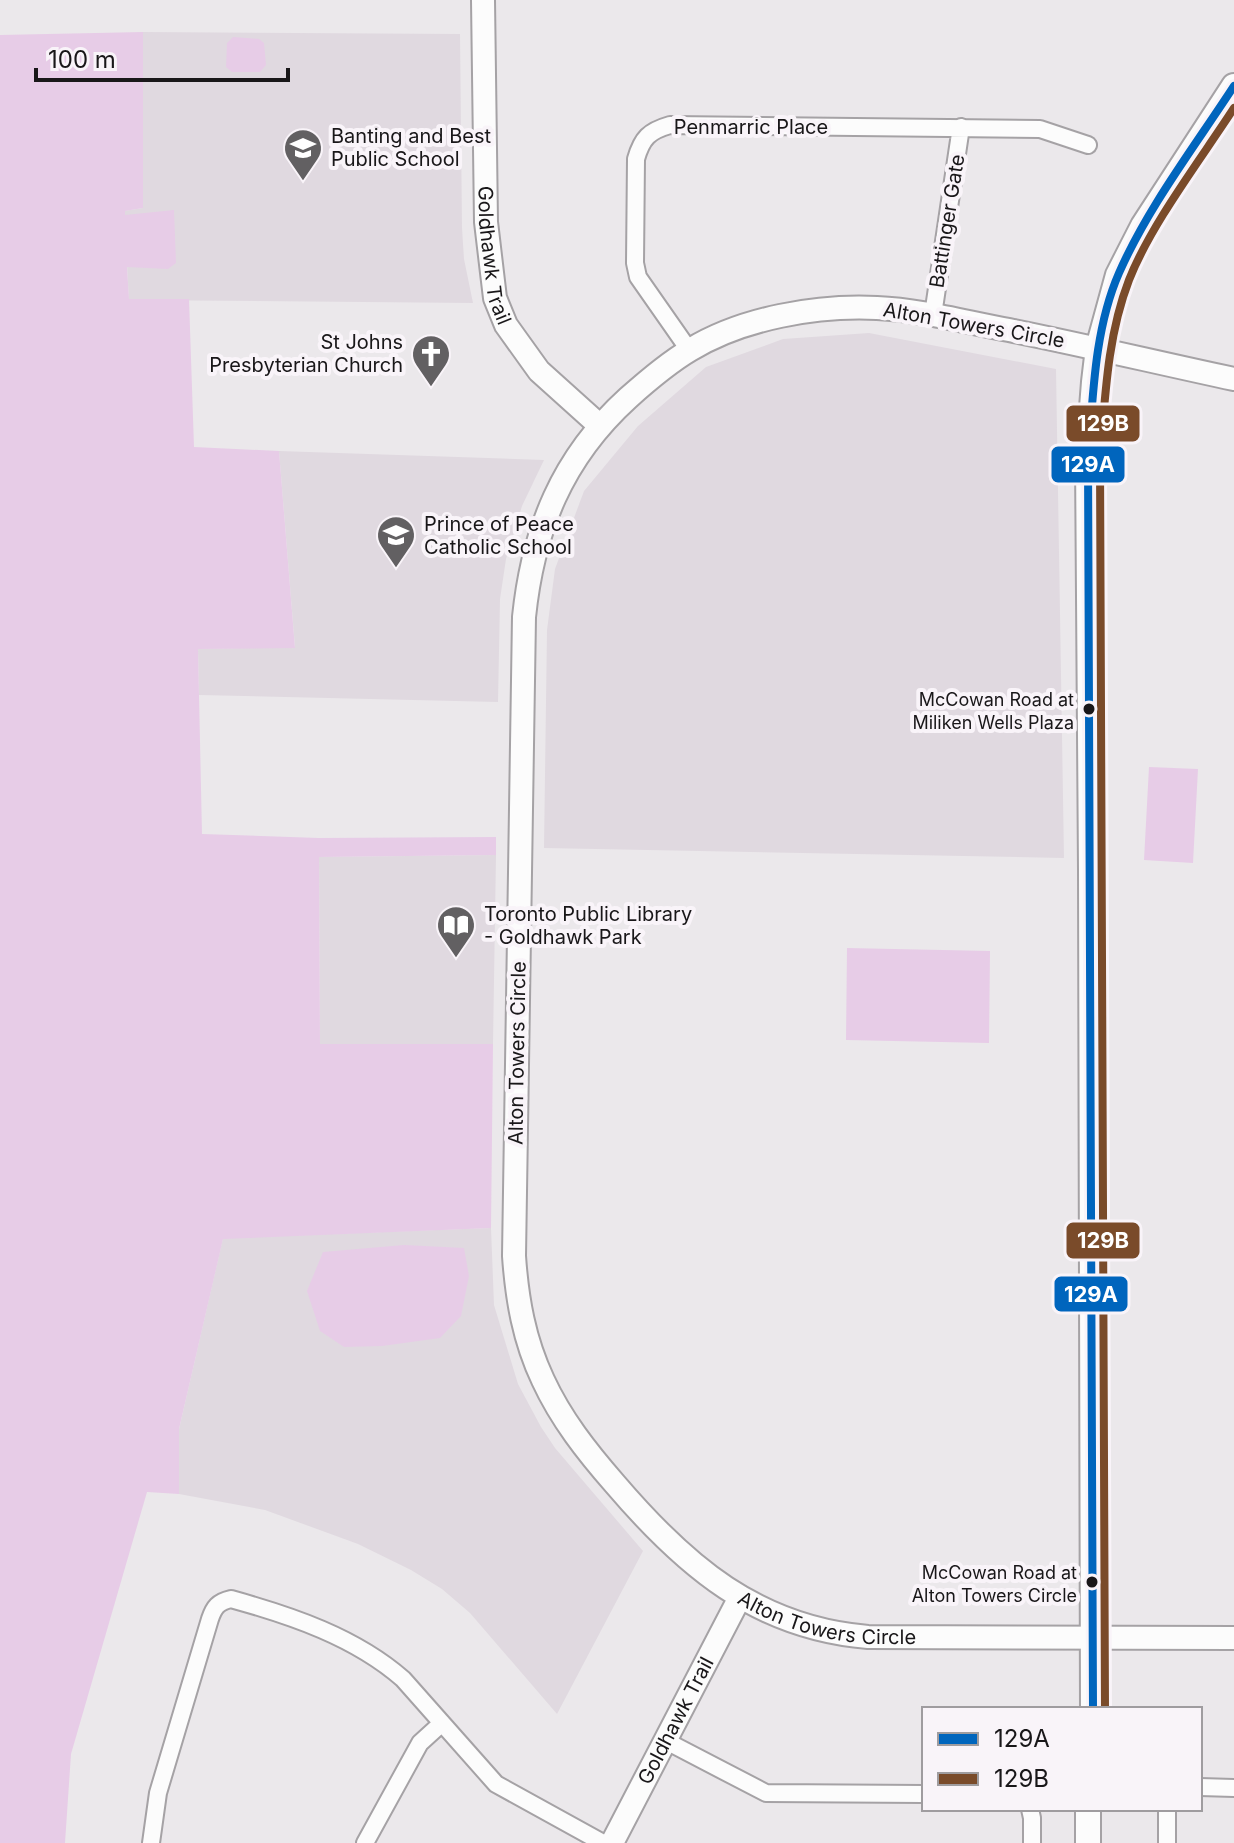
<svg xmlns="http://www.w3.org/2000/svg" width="1234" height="1843" font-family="Inter,sans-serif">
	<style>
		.built { fill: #e0d9e0 }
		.green { fill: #e7cce7 }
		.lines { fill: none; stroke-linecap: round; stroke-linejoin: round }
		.minor-casing { stroke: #a5a2a5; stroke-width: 20 }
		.tertiary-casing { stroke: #a5a2a5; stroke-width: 26 }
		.secondary-casing { stroke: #a5a2a5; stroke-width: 28 }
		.minor { stroke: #fcfcfc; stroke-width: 16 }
		.tertiary { stroke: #fcfcfc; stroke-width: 22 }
		.secondary { stroke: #fcfcfc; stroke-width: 24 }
		.bus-1-casing { stroke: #f9f4f9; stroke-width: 14 }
		.bus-2-casing { stroke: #f9f4f9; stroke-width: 14 }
		.bus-1 { stroke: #0065bd; stroke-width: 8 }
		.bus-2 { stroke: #7a4b2a; stroke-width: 8 }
		.bus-dot { fill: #191719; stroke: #f9f4f9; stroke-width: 3 }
		.labels { text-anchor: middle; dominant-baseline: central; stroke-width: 8; stroke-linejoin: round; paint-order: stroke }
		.bus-label { font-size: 18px; fill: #191719; stroke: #f9f4f9; text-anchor: end }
		.street-label { font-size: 20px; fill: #191719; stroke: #f9f4f9 }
		.poi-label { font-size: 20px; fill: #191719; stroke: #f9f4f9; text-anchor: start }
		.line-badge { stroke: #f9f4f9; stroke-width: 3 }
		.badge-label { font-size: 22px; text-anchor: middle; font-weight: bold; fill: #fff }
	</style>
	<rect width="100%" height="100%" fill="#ebe8eb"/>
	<path class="built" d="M143,32l317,2 2,194 2,31 9,44 -344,-3 -5,-89 19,-3z
		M869,333l187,36 8,489 -520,-10 3,-218 8,-61 29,-78 54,-65 68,-59 77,-28z
		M279,451l265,9 -22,46 -16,53 -6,40 -2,103 -299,-7 -1,-46 97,-2z
		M496,855l-3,189 -173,1 -1,-188z
		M491,1228l3,77 24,79 23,43 14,21 88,103 -86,163 -87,-101 -28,-24 -31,-19 -53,-26 -93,-34 -86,-16v-65l44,-191z"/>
	<path class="green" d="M143,32v176l-18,3v4l49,-5 2,53 -8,6 -41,-2 2,32h60l5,148 85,4 16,197 -97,1 4,185 117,4 177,-1v18l-177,2 1,187h173l-2,184 -268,11 -44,190v65l-32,-2 -76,262 -6,89h-65v-1808z
		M233,37l26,2 5,4 2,22 -6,7h-28l-6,-5 1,-24z
		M1149,767l49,2 -5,94 -49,-3z
		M847,948l143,3 -1,92 -143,-3z
		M404,1245l60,3 5,28 -8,40 -21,22 -58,8 -38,1 -24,-16 -13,-40 16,-39z"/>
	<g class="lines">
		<defs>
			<path id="minor" d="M933,315l28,-188
				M689,350l-51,-73 -3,-14 1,-104c6,-21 13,-28 34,-34l370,4 48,16
				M666,1741l100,52 158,1
				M1200,1787l34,1
				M1030,1809l2,9v25
				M151,1843l7,-50 52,-174c4,-12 8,-17 21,-20 61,17 124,38 172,80l93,105 107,59
				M365,1843l55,-100 22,-20
				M1167,1843v-34"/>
			<g id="tertiary">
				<path id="s1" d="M483,0l3,222 9,76 11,27 33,46 60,54"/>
				<path id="s2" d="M1234,379c-75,-16 -150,-34 -225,-49 -44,-8 -87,-20 -132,-22 -60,-3 -135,10 -187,42 -22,13 -43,31 -62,48 -66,60 -95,132 -104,219l-10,639c3,43 10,84 29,124 18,39 44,72 72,104 70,82 142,144 253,153l366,1"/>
				<path id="s3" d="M612,1843l128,-246"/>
			</g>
			<path id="secondary" d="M1093,1709l-2,-838 -3,-412 6,-77 4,-34 20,-73 25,-49 91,-140
				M1088,1809v34"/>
		</defs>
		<use href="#minor" class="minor-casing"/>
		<use href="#tertiary" class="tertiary-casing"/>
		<use href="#secondary" class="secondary-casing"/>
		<use href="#minor" class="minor"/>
		<use href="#tertiary" class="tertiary"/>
		<use href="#secondary" class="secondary"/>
		<defs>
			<path id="bus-1" d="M1093,1709l-5,-1250c5,-61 6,-129 31,-186 29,-66 76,-127 115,-187"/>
			<path id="bus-2" d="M1105,1709l-5,-1250c5,-60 7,-122 29,-179 22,-56 72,-121 105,-172"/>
		</defs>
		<use href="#bus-1" class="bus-1-casing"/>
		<use href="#bus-2" class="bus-2-casing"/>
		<use href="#bus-1" class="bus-1"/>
		<use href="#bus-2" class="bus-2"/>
	</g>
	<defs>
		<symbol id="school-pin" viewBox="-11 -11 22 30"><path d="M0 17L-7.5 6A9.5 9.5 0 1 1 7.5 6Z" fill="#626062" stroke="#f9f4f9"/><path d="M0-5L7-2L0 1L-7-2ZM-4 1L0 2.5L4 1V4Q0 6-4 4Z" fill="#fff"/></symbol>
		<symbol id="church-pin" viewBox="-11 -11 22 30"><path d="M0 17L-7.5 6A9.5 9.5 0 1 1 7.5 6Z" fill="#626062" stroke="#f9f4f9"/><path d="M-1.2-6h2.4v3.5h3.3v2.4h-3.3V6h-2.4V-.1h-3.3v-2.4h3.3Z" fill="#fff"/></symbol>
		<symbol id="library-pin" viewBox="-11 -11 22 30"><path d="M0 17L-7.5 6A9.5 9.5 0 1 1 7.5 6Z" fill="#626062" stroke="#f9f4f9"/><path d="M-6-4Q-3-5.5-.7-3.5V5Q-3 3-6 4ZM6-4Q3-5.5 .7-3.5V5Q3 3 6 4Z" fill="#fff"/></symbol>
	</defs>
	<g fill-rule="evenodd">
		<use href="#school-pin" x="281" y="126" width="44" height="60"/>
		<use href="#church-pin" x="409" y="332" width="44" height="60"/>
		<use href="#school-pin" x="374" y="513" width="44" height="60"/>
		<use href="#library-pin" x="434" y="903" width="44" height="60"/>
	</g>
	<g class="bus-dot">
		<circle cx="1089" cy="709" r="7"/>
		<circle cx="1092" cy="1582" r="7"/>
	</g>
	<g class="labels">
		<g class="bus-label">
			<text x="1074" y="699">McCowan Road at<tspan x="1074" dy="23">Miliken Wells Plaza</tspan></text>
			<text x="1077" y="1572">McCowan Road at<tspan x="1077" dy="23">Alton Towers Circle</tspan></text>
		</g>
		<g class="street-label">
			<text x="751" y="127">Penmarric Place</text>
			<text transform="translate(947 221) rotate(-81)">Battinger Gate</text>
			<text stroke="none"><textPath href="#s1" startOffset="256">Goldhawk Trail</textPath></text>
			<text transform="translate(974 325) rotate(10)">Alton Towers Circle</text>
			<text transform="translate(517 1053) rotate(-89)">Alton Towers Circle</text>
			<text stroke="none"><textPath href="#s2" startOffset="2040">Alton Towers Circle</textPath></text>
			<text stroke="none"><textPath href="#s3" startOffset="138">Goldhawk Trail</textPath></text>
		</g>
		<g class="poi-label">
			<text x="331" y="136">Banting and Best<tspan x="331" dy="23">Public School</tspan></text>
			<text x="403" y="342" text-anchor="end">St Johns<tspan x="403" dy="23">Presbyterian Church</tspan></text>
			<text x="424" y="524">Prince of Peace<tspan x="424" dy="23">Catholic School</tspan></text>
			<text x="484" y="914">Toronto Public Library<tspan x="484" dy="23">- Goldhawk Park</tspan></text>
		</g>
	</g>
	<g class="line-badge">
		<rect x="1065" y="404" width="76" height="39" rx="8" fill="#7a4b2a"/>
		<rect x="1050" y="445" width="76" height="39" rx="8" fill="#0065bd"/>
		<rect x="1065" y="1221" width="76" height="39" rx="8" fill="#7a4b2a"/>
		<rect x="1053" y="1275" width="76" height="38" rx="8" fill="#0065bd"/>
	</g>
	<g class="badge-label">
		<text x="1103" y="431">129B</text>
		<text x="1088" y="472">129A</text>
		<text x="1103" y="1248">129B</text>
		<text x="1091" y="1302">129A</text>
	</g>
	<rect x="922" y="1707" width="280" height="104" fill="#f9f4f9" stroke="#9f9c9f" stroke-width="2"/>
	<rect x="938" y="1733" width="40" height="12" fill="#0065bd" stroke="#9f9c9f" stroke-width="2"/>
	<text x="994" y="1747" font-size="24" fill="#191719">129A</text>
	<rect x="938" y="1773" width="40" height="12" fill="#7a4b2a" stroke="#9f9c9f" stroke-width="2"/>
	<text x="994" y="1787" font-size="24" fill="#191719">129B</text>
	<path d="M36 68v12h252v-12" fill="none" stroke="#191719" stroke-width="4"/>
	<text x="48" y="68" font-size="24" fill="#191719" stroke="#f9f4f9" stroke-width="6" paint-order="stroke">100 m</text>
</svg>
